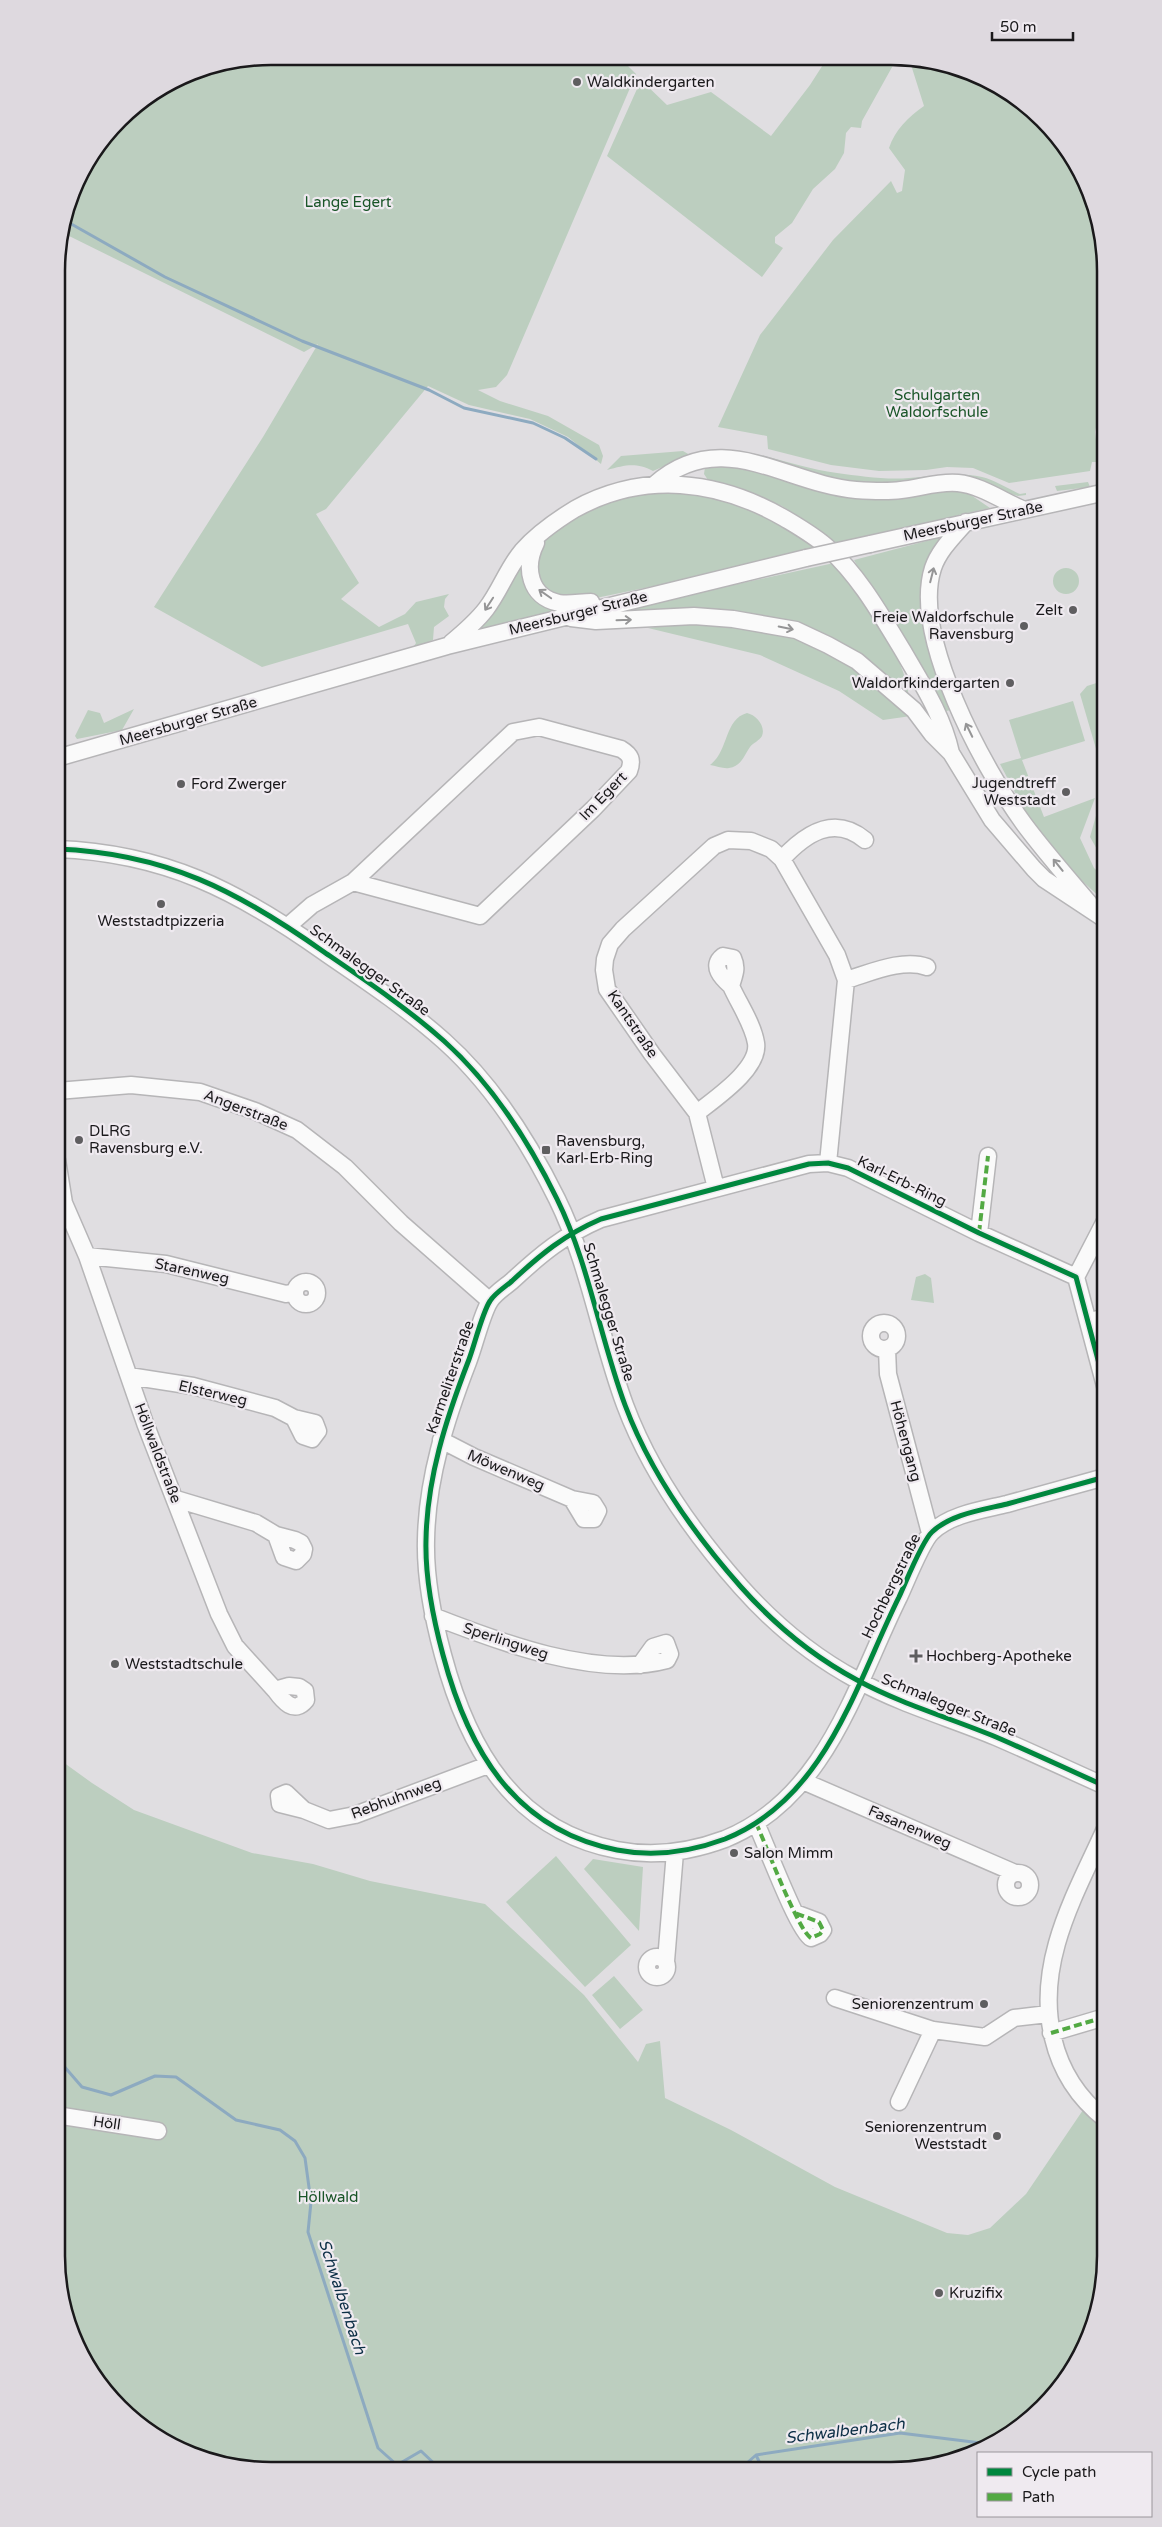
<svg xmlns="http://www.w3.org/2000/svg" width="1162" height="2527" font-family="'Varela Round',sans-serif">
	<style>
		.green { fill: #bccebf }
		.lines { fill: none; stroke-linecap: round; stroke-linejoin: round }
		.stream { stroke: #8daac0; stroke-width: 3 }
		.minor-casing { stroke: #b6b5b7; stroke-width: 19 }
		.minor { stroke: #fafafa; stroke-width: 16 }
		.minor-bridge-casing { stroke: #b6b5b7; stroke-width: 19; stroke-linecap: butt }
		.minor-bridge { stroke: #fafafa; stroke-width: 16 }
		.quiet { stroke: #52a943; stroke-width: 4; stroke-dasharray: 8 4; stroke-linecap: butt }
		.cycleway-casing { stroke: #efeaf0; stroke-width: 8 }
		.cycleway { stroke: #00873e; stroke-width: 5 }
		.oneway { stroke: #959596 }
		.poi-dot { fill: #5f5e60; stroke: #efeaf0; stroke-width: 2 }
		.labels { text-anchor: middle; dominant-baseline: central; stroke-width: 4.5; stroke-linejoin: round; paint-order: stroke }
		.poi-label { font-size: 15px; fill: #1a191b; stroke: #efeaf0; text-anchor: start }
		.park-label { font-size: 15px; fill: #1a5528; stroke: #efeaf0 }
		.street-label { font-size: 15px; fill: #1a191b; stroke: #efeaf0 }
		.water-label { font-size: 16px; font-style: italic; fill: #0b2e45; stroke: #efeaf0 }
		.rim { fill: none; stroke: #1a191b; stroke-width: 2.5 }
	</style>
	<rect width="100%" height="100%" fill="#e0dee1"/>
	<path class="green" d="M271,56l349,2 16,16 -129,301 -11,12 -18,3 22,11 48,15 51,29 4,11 -2,8 -33,-27 -38,-18 -61,-14 -41,-19 -102,123 -10,5 43,69 -18,16 38,28 26,-13 11,-12 33,-8 -4,5 -1,8 5,9 -15,11 -1,13 -21,9 4,-6 -8,-19 -146,43 -108,-60 109,-170 55,-93 -14,8 -241,-119 16,-57 50,-66 60,-37z
		M826,60h70l-34,61 -1,7 -10,-1 -5,6 -2,20 -9,16 -22,20 -21,34 -17,14v6l8,5 -21,29 -155,-121 34,-76 26,25 44,-13 60,44 39,-51z
		M914,60h18l54,19 47,31 37,42 28,63 8,56v139l-7,4 -4,18 4,30h-7l-2,9 -81,12 -36,-15 -26,-1 -21,3 -47,1 -48,-6 -63,-16 -1,-13 -49,-9 42,-92 73,-95 58,-59 6,12 5,-2 3,-21 -16,-22c6,-18 19,-31 35,-42l-12,-38z
		M720,449c41,2 77,19 117,24 23,3 48,7 72,5 25,-2 48,-7 73,-1 13,3 26,12 38,17l6,-1v2l-8,1 -13,-4 -24,-13 -22,-3 -45,6 -56,3 -155,-31 3,-3z
		M683,451l7,4 -37,16c-17,-9 -28,-6 -46,-1l14,-14z
		M727,465l62,14 148,12h28l25,17 -31,7 -89,29 -35,-2 -53,-36 -74,-26 -4,-6 1,-7z
		M1088,482l2,5 -33,4 -2,-5z
		M632,492l71,1 46,15 41,22 29,22 -223,46 -18,1 -26,-4 -16,-18 3,-34 27,-25z
		M953,534l-24,36 23,140 -12,2 -86,-152z
		M522,559c2,37 12,35 42,50l-93,24z
		M834,563c27,37 72,89 75,136l-97,-67 -217,-17z
		M1053 581a13 13 0 1 1 26 0a13 13 0 1 1-26 0Z
		M685,623c50,1 121,6 162,38 23,16 43,37 64,55l-28,4 -44,-29 -79,-36 -112,-27z
		M1106,680v103l-26,-89 7,-8z
		M1073,701l12,40 -63,19 22,57 51,-19 -15,40 14,30 12,11v24l-27,-25 -48,-55 -31,-59 21,-6 -12,-38z
		M134,709l-12,21 -45,9 -2,-3 13,-26 12,3 4,10z
		M747,713c9,2 19,13 15,23 -3,5 -9,7 -12,11 -6,8 -8,19 -21,21 -5,1 -13,-2 -19,-3 19,-14 14,-46 37,-52z
		M1106,801v64l-16,-28 9,-32z
		M925,1274l6,4 3,25 -23,-3 5,-23z
		M56,1757l36,26 42,27 118,43 61,11 57,17 115,23 99,91 54,67 8,-18 14,-3 5,57 66,32 104,57 112,46 21,2 22,-7 36,-34 57,-84 22,18v142l-16,68 -36,59 -43,38 -63,28 -56,8 -661,-4 -53,-18 -48,-32 -37,-42 -28,-63 -8,-56z
		M556,1856l75,89 -46,42 -79,-85z
		M593,1859l50,8 -4,64 -55,-62z
		M614,1976l29,34 -23,19 -28,-34z"/>
	<g class="lines">
		<path class="stream" d="M66,221l99,56 137,64 127,49 35,18 69,15 32,15 31,21
			M56,2057l26,30 29,8 44,-19 21,1 60,43 44,10 15,11 10,17 6,44 -3,30 70,216 19,17 24,-14 18,17
			M756,2455l7,15
			M739,2470l17,-15 144,-22 89,11"/>
		<defs>
			<path id="minor" d="M654,485c67,-60 131,-1 202,5 15,1 30,2 45,0 19,-2 38,-9 57,-7 22,2 45,18 66,27
				M966,522c-12,14 -27,28 -33,46 -22,68 51,201 91,256 20,27 43,53 65,79
				M536,543c-12,24 -7,54 23,60 10,2 22,-1 32,-1
				M870,544l236,-52
				M571,618l25,3 98,-5 39,3 63,11 32,15 29,16 57,49 18,24 19,19 41,67 42,49 10,10 62,41
				M451,643c12,-10 25,-21 35,-34 14,-18 21,-40 36,-58 14,-16 35,-31 53,-42 69,-38 143,-29 209,9 15,9 31,18 44,30 32,29 53,67 75,103 19,33 40,65 48,102
				M57,758l390,-112 359,-88
				M57,849c108,4 181,42 267,103 41,28 83,56 120,89 48,43 85,101 113,158 32,65 43,139 68,206 25,67 69,129 116,182 33,37 73,70 116,93 44,24 93,38 139,57 37,16 73,33 109,49
				M782,859c23,-25 52,-45 83,-19
				M288,926l24,-21 41,-23 127,34 113,-107 36,-38c4,-11 2,-16 -8,-22l-82,-22 -26,5 -160,150
				M846,980c24,-7 57,-22 81,-13
				M57,1091l74,-6 69,7 55,19 42,19 48,37 56,56 89,78
				M697,1113c17,-14 63,-44 59,-70 -3,-19 -17,-39 -25,-57 3,-11 7,-17 2,-28l-10,-2c-13,10 -1,22 8,30
				M57,1160l7,43 23,53 58,167 74,191 16,32 40,44
				M716,1188l-19,-75 -45,-59 -45,-65 -3,-19 1,-11 5,-15 13,-15 91,-83 14,-6 23,1 20,8 11,10 55,96 9,25 -18,183
				M979,1233l9,-77
				M87,1256l79,8 120,30 9,-2
				M1076,1277l30,-58
				M295 1293a11 11 0 1 1 22 0a11 11 0 1 1-22 0Z
				M1088,1322l17,-5
				M871 1336a13 13 0 1 1 26 0a13 13 0 1 1-26 0Z
				M887,1349l1,25 42,159
				M129,1376l64,10 82,22 19,10 9,18 9,3 6,-8 -3,-8 -21,-5
				M441,1440l33,17 98,42 21,4 5,8 -4,8h-10l-12,-20
				M1105,1477c-32,9 -65,18 -98,27 -25,6 -56,10 -75,28 -10,9 -26,50 -33,65 -44,89 -73,201 -174,242 -35,13 -72,18 -108,11 -103,-20 -149,-101 -174,-195 -10,-37 -18,-77 -17,-115 1,-62 20,-121 42,-178 6,-15 14,-49 22,-61 5,-8 15,-14 22,-20 29,-27 52,-46 89,-62l208,-55 19,-1 20,5 131,65 97,44 29,109
				M176,1499l80,24 20,12 19,5 6,3 3,6 -1,5 -7,7 -12,-4 -8,-22
				M433,1616c66,26 163,63 234,44l3,-6 -4,-11 -13,4 -13,18
				M289,1686l10,1 6,4 1,9c-12,15 -23,1 -31,-10z
				M805,1782l210,91
				M286,1793l18,17 -24,-6 -1,-8z
				M304,1810l25,10 26,-5 133,-50
				M756,1823c9,19 42,108 55,115l9,-4 3,-4 -4,-8 -24,-9
				M1006 1885a12 12 0 1 1 24 0a12 12 0 1 1-24 0Z
				M647 1967a10 10 0 1 1 20 0a10 10 0 1 1-20 0Z
				M666,1961l9,-109
				M835,1998l98,32 52,7 29,-19 34,-4
				M1051,2033l54,-16
				M899,2102l34,-72
				M56,2115l102,16
				M1105,2119c-27,-21 -44,-47 -52,-81 -18,-75 22,-143 52,-209"/>
		</defs>
		<use href="#minor" class="minor-casing"/>
		<use href="#minor" class="minor"/>
		<defs>
			<path id="minor-bridge" d="M806,558l64,-14"/>
		</defs>
		<use href="#minor-bridge" class="minor-bridge-casing"/>
		<use href="#minor-bridge" class="minor-bridge"/>
		<path class="quiet" d="M979,1233l9,-77
			M756,1823c9,19 42,108 55,115l9,-4 3,-4 -4,-8 -24,-9
			M1051,2033l54,-16"/>
		<defs>
			<path id="cycleway" d="M57,849c108,4 181,42 267,103 41,28 83,56 120,89 48,43 85,101 113,158 32,65 43,139 68,206 25,67 69,129 116,182 33,37 73,70 116,93 44,24 93,38 139,57 37,16 73,33 109,49
				M1105,1477c-32,9 -65,18 -98,27 -25,6 -56,10 -75,28 -10,9 -26,50 -33,65 -44,89 -73,201 -174,242 -35,13 -72,18 -108,11 -103,-20 -149,-101 -174,-195 -10,-37 -18,-77 -17,-115 1,-62 20,-121 42,-178 6,-15 14,-49 22,-61 5,-8 15,-14 22,-20 29,-27 52,-46 89,-62l208,-55 19,-1 20,5 131,65 97,44 29,109"/>
		</defs>
		<use href="#cycleway" class="cycleway-casing"/>
		<use href="#cycleway" class="cycleway"/>
	</g>
	<defs><path id="oneway-shaft" d="M-6 0H5M1.5-3L5.5 0L1.5 3" fill="none" stroke-width="1.6" stroke-linecap="round" stroke-linejoin="round" transform="scale(1.25)"/></defs>
	<g class="oneway">
		<use href="#oneway-shaft" transform="translate(932 575) rotate(-76)"/>
		<use href="#oneway-shaft" transform="translate(545 594) rotate(-145)"/>
		<use href="#oneway-shaft" transform="translate(489 604) rotate(123)"/>
		<use href="#oneway-shaft" transform="translate(624 620) rotate(-2)"/>
		<use href="#oneway-shaft" transform="translate(786 628) rotate(12)"/>
		<use href="#oneway-shaft" transform="translate(969 730) rotate(-116)"/>
		<use href="#oneway-shaft" transform="translate(1058 865) rotate(-129)"/>
	</g>
	<g class="poi-dot">
		<circle cx="577" cy="82" r="5"/>
		<circle cx="1073" cy="610" r="5"/>
		<circle cx="1024" cy="626" r="5"/>
		<circle cx="1010" cy="683" r="5"/>
		<circle cx="181" cy="784" r="5"/>
		<circle cx="1066" cy="792" r="5"/>
		<circle cx="161" cy="904" r="5"/>
		<circle cx="79" cy="1140" r="5"/>
		<rect x="541" y="1145" width="10" height="10" rx="2.5"/>
		<path d="M913.5 1648.5h5v5h5v5h-5v5h-5v-5h-5v-5h5z"/>
		<circle cx="115" cy="1664" r="5"/>
		<circle cx="734" cy="1853" r="5"/>
		<circle cx="984" cy="2004" r="5"/>
		<circle cx="997" cy="2136" r="5"/>
		<circle cx="939" cy="2293" r="5"/>
	</g>
	<g class="labels">
		<g class="poi-label">
			<text x="587" y="82">Waldkindergarten</text>
			<text x="1063" y="610" text-anchor="end">Zelt</text>
			<text x="1014" y="617" text-anchor="end">Freie Waldorfschule<tspan x="1014" dy="17">Ravensburg</tspan></text>
			<text x="1000" y="683" text-anchor="end">Waldorfkindergarten</text>
			<text x="1056" y="783" text-anchor="end">Jugendtreff<tspan x="1056" dy="17">Weststadt</tspan></text>
			<text x="191" y="784">Ford Zwerger</text>
			<text x="161" y="921" text-anchor="middle">Weststadtpizzeria</text>
			<text x="89" y="1131">DLRG<tspan x="89" dy="17">Ravensburg e.V.</tspan></text>
			<text x="556" y="1141">Ravensburg,<tspan x="556" dy="17">Karl-Erb-Ring</tspan></text>
			<text x="926" y="1656">Hochberg-Apotheke</text>
			<text x="125" y="1664">Weststadtschule</text>
			<text x="744" y="1853">Salon Mimm</text>
			<text x="974" y="2004" text-anchor="end">Seniorenzentrum</text>
			<text x="987" y="2127" text-anchor="end">Seniorenzentrum<tspan x="987" dy="17">Weststadt</tspan></text>
			<text x="949" y="2293">Kruzifix</text>
		</g>
		<g class="park-label">
			<text x="348" y="202">Lange Egert</text>
			<text x="937" y="395">Schulgarten<tspan x="937" dy="17">Waldorfschule</tspan></text>
			<text x="328" y="2197">Höllwald</text>
		</g>
		<g class="street-label">
			<text transform="translate(973 521) rotate(-12)">Meersburger Straße</text>
			<text transform="translate(578 613) rotate(-14)">Meersburger Straße</text>
			<text transform="translate(188 721) rotate(-16)">Meersburger Straße</text>
			<text transform="translate(603 796) rotate(-46)">Im Egert</text>
			<text transform="translate(370 970) rotate(36)">Schmalegger Straße</text>
			<text transform="translate(633 1024) rotate(56)">Kantstraße</text>
			<text transform="translate(246 1110) rotate(21)">Angerstraße</text>
			<text transform="translate(902 1181) rotate(26)">Karl-Erb-Ring</text>
			<text transform="translate(192 1271) rotate(12)">Starenweg</text>
			<text transform="translate(609 1312) rotate(73)">Schmalegger Straße</text>
			<text transform="translate(450 1377) rotate(-71)">Karmeliterstraße</text>
			<text transform="translate(213 1393) rotate(13)">Elsterweg</text>
			<text transform="translate(906 1441) rotate(75)">Höhengang</text>
			<text transform="translate(158 1453) rotate(69)">Höllwaldstraße</text>
			<text transform="translate(506 1470) rotate(23)">Möwenweg</text>
			<text transform="translate(891 1586) rotate(-64)">Hochbergstraße</text>
			<text transform="translate(506 1641) rotate(18)">Sperlingweg</text>
			<text transform="translate(949 1705) rotate(22)">Schmalegger Straße</text>
			<text transform="translate(396 1798) rotate(-20)">Rebhuhnweg</text>
			<text transform="translate(910 1827) rotate(23)">Fasanenweg</text>
			<text transform="translate(107 2123) rotate(8)">Höll</text>
		</g>
		<g class="water-label">
			<text transform="translate(342 2297) rotate(72)">Schwalbenbach</text>
			<text transform="translate(845 2431) rotate(-7)">Schwalbenbach</text>
		</g>
	</g>
	<path d="M0 0H1162V2527H0ZM271 65H891A206 206 0 0 1 1097 271V2256A206 206 0 0 1 891 2462H271A206 206 0 0 1 65 2256V271A206 206 0 0 1 271 65Z" fill="#ded9df" fill-rule="evenodd"/>
	<path class="rim" d="M271 65H891A206 206 0 0 1 1097 271V2256A206 206 0 0 1 891 2462H271A206 206 0 0 1 65 2256V271A206 206 0 0 1 271 65Z"/>
	<rect x="977" y="2452" width="175" height="65" fill="#efeaf0" stroke="#9a969b"/>
	<rect x="987" y="2468" width="25" height="8" fill="#00873e" stroke="#9a969b"/>
	<text x="1022" y="2477" font-size="15" fill="#1a191b">Cycle path</text>
	<rect x="987" y="2493" width="25" height="8" fill="#52a943" stroke="#9a969b"/>
	<text x="1022" y="2502" font-size="15" fill="#1a191b">Path</text>
	<path d="M992 32v8h81v-8" fill="none" stroke="#1a191b" stroke-width="2.5"/>
	<text x="1000" y="32" font-size="15" fill="#1a191b" stroke="#efeaf0" stroke-width="4" paint-order="stroke">50 m</text>
</svg>
